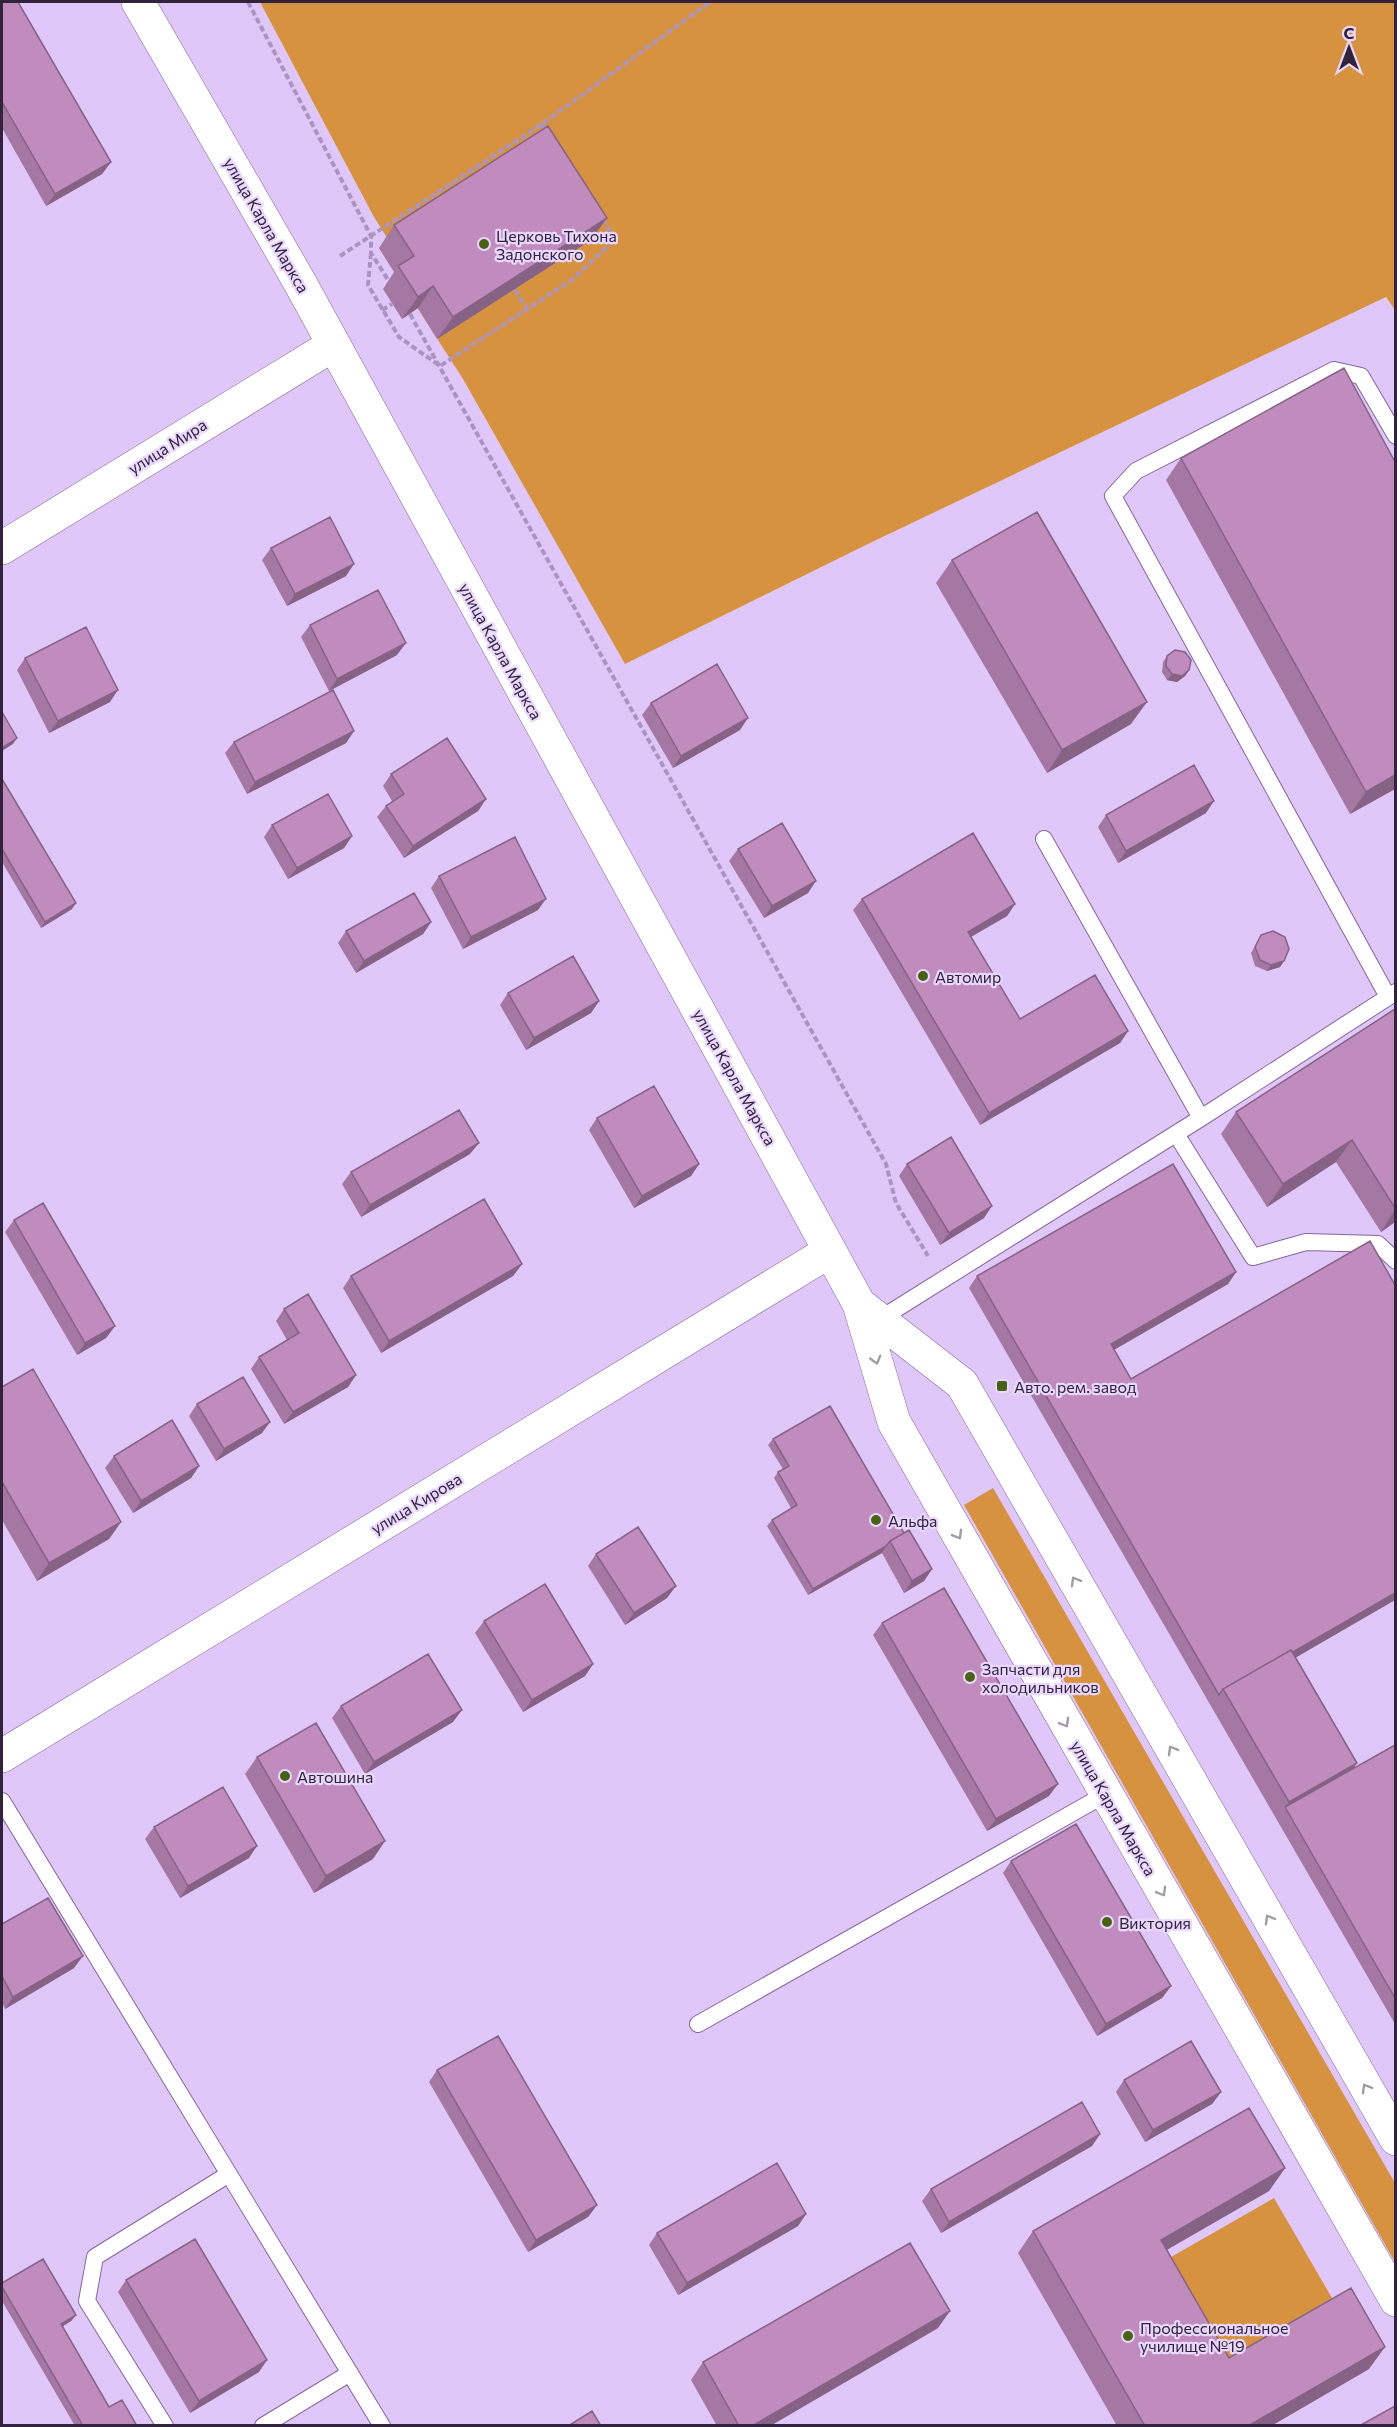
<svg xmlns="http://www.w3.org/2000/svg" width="1397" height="2427" font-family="Commissioner,sans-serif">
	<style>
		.green { fill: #d7923f }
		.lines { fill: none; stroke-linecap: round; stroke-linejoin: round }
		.service-casing { stroke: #83669f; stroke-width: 18 }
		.minor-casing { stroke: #83669f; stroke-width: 34 }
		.secondary-casing { stroke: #83669f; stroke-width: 34 }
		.path { stroke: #ab95c0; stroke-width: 4; stroke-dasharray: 6 3; stroke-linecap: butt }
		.service { stroke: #fff; stroke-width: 16 }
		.minor { stroke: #fff; stroke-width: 33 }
		.secondary { stroke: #fff; stroke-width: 33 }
		.wall { fill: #a578a3 }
		.shaded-wall { fill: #866285 }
		.building { fill: #c08cbe; stroke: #866285; stroke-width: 1.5 }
		.oneway { stroke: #a29ca7 }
		.poi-dot { fill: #476214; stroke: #ead7fd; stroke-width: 2 }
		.labels { text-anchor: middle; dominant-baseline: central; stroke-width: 4.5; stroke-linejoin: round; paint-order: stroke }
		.street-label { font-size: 16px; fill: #30233b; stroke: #ead7fd }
		.poi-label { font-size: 16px; fill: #30233b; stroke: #ead7fd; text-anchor: start }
	</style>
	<rect width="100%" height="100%" fill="#e0c7f9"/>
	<path class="green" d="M260,2h1135v308l-9,-13 -514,245 -247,122 -162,-285 -84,-131 10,-7 -15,-24z
		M993,1488l402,695v79l-431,-757z
		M1274,2198l58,100 -118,70 -57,-103z"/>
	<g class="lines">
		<defs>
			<path id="service" d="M1044,839l157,279
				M1388,997l-275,-501 23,-25 198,-101 27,6 35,60
				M1176,1134l77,123 53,-15 72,2 18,17
				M880,1319l321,-201 195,-126
				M2,1801l380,625
				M698,2024l408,-230
				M165,2426l-78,-125 8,-44 134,-83
				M263,2426l87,-53"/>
			<path id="minor" d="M2,548l331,-203"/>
			<path id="secondary" d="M138,2l161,279 560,1023 35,118 502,878
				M859,1304l103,80 434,755
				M2,1756l828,-505"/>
		</defs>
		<use href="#service" class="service-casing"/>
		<use href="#minor" class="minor-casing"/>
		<use href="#secondary" class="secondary-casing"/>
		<path class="path" d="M248,2l123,234v17l19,30
			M542,124l5,8
			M371,253l-3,32 31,52 41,29 133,-87 42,-40 -13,-20
			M340,256l202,-132 168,-122
			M515,290l12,19
			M382,310l10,-6
			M410,314l476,850 10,39 32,53"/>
		<use href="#service" class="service"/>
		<use href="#minor" class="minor"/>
		<use href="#secondary" class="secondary"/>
	</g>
	<path class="wall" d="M2,2l109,160 -9,12 -56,32 -44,-78z
		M394,225l197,15 -154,99 -19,-31 -16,11 -19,-30 11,-17 -15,-24z
		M1181,458l214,331 -45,25 -184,-334z
		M271,548l75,28 -59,30 -25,-46z
		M952,560l179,164 -84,49 -111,-190z
		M310,625l87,30 -68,36 -28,-54z
		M1167,656l22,14 -4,6 -8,6 -10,-2 -5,-8 1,-10z
		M25,658l85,44 -61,31 -32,-63z
		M651,703l89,27 -67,38 -31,-53z
		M354,731l-8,12 -99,51 -22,-41 9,-11z
		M391,774l95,25 -8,12 -74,47 -27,-41 9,-11 6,-5 -9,-15z
		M2,779l70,130 -31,19 -39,-66z
		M1206,813l-88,50 -20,-36 8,-12z
		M272,825l80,11 -8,12 -56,31 -24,-42z
		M738,849l70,44 -44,25 -35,-57z
		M439,876l99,34 -75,39 -32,-61z
		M862,899l153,5 -8,12 -36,21 49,82 108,12 -8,12 -140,82 -127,-215z
		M431,922l-8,12 -67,39 -18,-30 8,-12z
		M1261,935l23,26 -4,6 -13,4 -12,-5 -4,-13z
		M508,993l91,8 -8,12 -65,37 -26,-45z
		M1395,1009v213l-14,10 -45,-70 -69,45 -46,-73 15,-22z
		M597,1118l102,46 -8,12 -57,32 -45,-78z
		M470,1154l-109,63 -19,-33 9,-12z
		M907,1164l77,54 -44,27 -41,-69z
		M14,1220l101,106 -9,12 -29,17 -72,-123z
		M522,1264l-9,12 -132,77 -38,-65 8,-12z
		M1236,1272l-8,12 -114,66 17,29 264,221 -99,57 61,106 -4,6 42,-24v279l-426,-736 8,-12z
		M284,1309l72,66 -8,12 -64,37 -33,-55 8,-12 28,-17 -11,-19z
		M2,1387l119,135 -12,17 -72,42 -35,-61z
		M197,1404l65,29 -46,28 -27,-45z
		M773,1439l131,94 28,36 -8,12 -20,12 -22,-40 -74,42 -41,-69 5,-6 19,-12 -17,-30 4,-6 5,-3 -15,-24z
		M114,1456l85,10 -8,12 -58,35 -28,-45z
		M596,1554l71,44 -42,27 -37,-59z
		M484,1621l109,43 -8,12 -62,36 -48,-79z
		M882,1623l167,173 -62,35 -114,-196z
		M341,1706l112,16 -88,52 -33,-56z
		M257,1757l116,102 -59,34 -69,-119z
		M154,1827l95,31 -69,40 -35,-59z
		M1011,1861l160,125 -9,12 -65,38 -94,-163z
		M2,1924l72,44 -69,41 -3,-7z
		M437,2070l160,135 -9,12 -60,35 -99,-170z
		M1124,2080l97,12 -9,12 -67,38 -29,-50z
		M1100,2134l-8,12 -151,87 -19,-32 9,-12z
		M1285,2168l-16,23 -102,58 62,109 140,11 -98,57h-154l-99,-173 15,-22z
		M806,2214l-8,12 -120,69 -29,-50 8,-12z
		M126,2280l133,92 -69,41 -72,-121z
		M2,2283l74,32 -5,6 -9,6 47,80 28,19h-62l-73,-125z
		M938,2328l-168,98h-53l-26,-46 12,-18z"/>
	<path class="shaded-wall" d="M111,162l-9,12 -56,32 9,-12z
		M607,218l-16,22 -154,99 16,-22z
		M433,286l-15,22 -16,11 16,-22z
		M354,564l-8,12 -59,30 8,-12z
		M406,643l-9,12 -68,36 8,-12z
		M1189,670l-4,6 -8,6 -10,-2 5,-6z
		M118,690l-8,12 -61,31 9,-12z
		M1147,702l-16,22 -84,49 15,-23z
		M748,718l-8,12 -67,38 8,-12z
		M354,731l-8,12 -99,51 8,-12z
		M17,738l-4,6 -11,7v-3z
		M1395,775v14l-45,25 16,-22z
		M486,799l-8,12 -74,47 9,-12z
		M1214,801l-8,12 -88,50 8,-12z
		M352,836l-8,12 -56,31 9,-11z
		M816,881l-8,12 -44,25 8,-12z
		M546,899l-8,11 -75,39 8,-12z
		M76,903l-4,6 -31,19 4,-6z
		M1015,904l-8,12 -47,27 8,-11z
		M431,922l-8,12 -67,39 8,-12z
		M1284,961l-4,6 -13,4 4,-6z
		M599,1001l-8,12 -65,37 8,-12z
		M1128,1031l-8,12 -140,82 9,-12z
		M1352,1140l-16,22 -69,45 16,-23z
		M479,1143l-9,11 -109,63 9,-12z
		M699,1164l-8,12 -57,32 8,-12z
		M992,1206l-8,12 -44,27 9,-12z
		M1395,1210v12l-14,10z
		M522,1264l-9,12 -132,77 8,-12z
		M1236,1272l-8,12 -125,72 8,-12z
		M115,1326l-9,12 -29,17 8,-12z
		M356,1375l-8,12 -64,37 9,-12z
		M270,1422l-8,11 -46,28 8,-12z
		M199,1466l-8,12 -58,35 8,-12z
		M121,1522l-12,17 -72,42 12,-18z
		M886,1546l-4,7 -74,42 5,-6z
		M932,1569l-8,12 -20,12 8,-12z
		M676,1586l-9,12 -42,27 9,-12z
		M1395,1593v7l-167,97 -3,-5z
		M593,1664l-8,12 -62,36 9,-12z
		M462,1710l-9,12 -88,52 9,-12z
		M1357,1763l-12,17 -60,27 4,-5z
		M1058,1784l-9,12 -62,35 9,-12z
		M385,1841l-12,18 -59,34 12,-17z
		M257,1846l-8,12 -69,40 8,-12z
		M83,1956l-9,12 -69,41 8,-12z
		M1171,1986l-9,12 -65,38 9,-12z
		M1221,2092l-9,12 -67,38 8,-12z
		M1100,2134l-8,12 -151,87 8,-11z
		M1285,2168l-16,23 -123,71 15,-22z
		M597,2205l-9,12 -60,35 8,-12z
		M806,2214l-8,12 -120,69 9,-12z
		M950,2311l-12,17 -168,98h-18z
		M76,2315l-5,6 -15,9 5,-6z
		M1385,2347l-16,22 -98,57h-23z
		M267,2360l-8,12 -69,41 9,-12z"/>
	<path class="building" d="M2,2h16l93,160 -56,32 -53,-92z
		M548,126l59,92 -154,99 -20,-31 -15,11 -20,-31 16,-10 -20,-31z
		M1344,368l51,94v313l-29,17 -185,-334z
		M1037,512l110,190 -85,48 -110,-190z
		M330,517l24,47 -59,30 -24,-46z
		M378,590l28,53 -69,36 -27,-54z
		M86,627l32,63 -60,31 -33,-63z
		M1175,650l10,2 6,8 -2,10 -7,6 -10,-2 -6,-8 1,-10z
		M717,664l31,54 -67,38 -30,-53z
		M333,690l21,41 -99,51 -21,-40z
		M2,712l15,26 -15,10z
		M447,738l39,61 -73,47 -27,-40 18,-12 -13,-20z
		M1194,765l20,36 -88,50 -20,-36z
		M2,779l74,124 -31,19 -43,-73z
		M328,794l24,42 -55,32 -25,-43z
		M782,823l34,58 -44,25 -34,-57z
		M973,833l42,71 -47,28 52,87 75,-44 33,56 -139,82 -127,-214z
		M515,837l31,62 -75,38 -32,-61z
		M414,893l17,29 -67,39 -18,-30z
		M1273,931l12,6 4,12 -5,12 -13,4 -11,-5 -5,-13 6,-12z
		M573,956l26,45 -65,37 -26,-45z
		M1395,1009v199l-43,-68 -69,44 -47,-72z
		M654,1086l45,78 -57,32 -45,-78z
		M459,1110l20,33 -109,62 -19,-33z
		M951,1137l41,69 -43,27 -42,-69z
		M1173,1164l63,108 -125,72 20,35 239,-138 25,44v308l-102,59 -2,-2 -68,39 -4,6 -242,-419z
		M484,1199l38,65 -133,77 -38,-65z
		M43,1203l72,123 -30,17 -71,-123z
		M308,1294l48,81 -63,37 -34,-55 40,-24 -15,-24z
		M33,1369l88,153 -72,41 -47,-81v-95z
		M243,1377l27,45 -46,27 -27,-45z
		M830,1406l74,127 -14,8 -4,5 -73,43 -41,-69 25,-15 -19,-33 11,-6 -16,-27z
		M172,1420l27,46 -58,35 -27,-45z
		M638,1527l38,59 -42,27 -38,-59z
		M909,1530l23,39 -20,12 -22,-40z
		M545,1584l48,80 -61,36 -48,-79z
		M944,1588l114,196 -62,35 -114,-196z
		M1291,1650l66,113 -68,39 -66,-113z
		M428,1654l34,56 -88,52 -33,-56z
		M316,1723l69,118 -59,35 -69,-119z
		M1395,1745v253l-110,-191z
		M223,1787l34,59 -69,40 -34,-59z
		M1076,1824l95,162 -65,38 -95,-163z
		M48,1898l35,58 -70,41 -11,-21v-52z
		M498,2036l99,169 -61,35 -99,-170z
		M1191,2041l30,51 -68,38 -29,-50z
		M1082,2102l18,32 -151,88 -18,-33z
		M1249,2108l36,60 -124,72 68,118 122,-70 34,59 -137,79h-103l-112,-195z
		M777,2163l29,51 -119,69 -30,-50z
		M195,2239l72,121 -68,41 -73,-121z
		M910,2243l40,68 -198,115h-13l-36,-64z
		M43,2259l33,56 -15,9 48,83 13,-7 15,26h-54l-81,-139v-4z
		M1395,2406v20h-36z
		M592,2411l9,15h-33z"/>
	<defs><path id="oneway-chevron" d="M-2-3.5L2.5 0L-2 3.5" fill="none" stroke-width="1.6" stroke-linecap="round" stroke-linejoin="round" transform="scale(1.5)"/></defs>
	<g class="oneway">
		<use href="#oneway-chevron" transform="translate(876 1360) rotate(74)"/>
		<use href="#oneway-chevron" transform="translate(958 1535) rotate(60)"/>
		<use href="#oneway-chevron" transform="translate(1075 1581) rotate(-120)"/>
		<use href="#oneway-chevron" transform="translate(1065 1723) rotate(60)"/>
		<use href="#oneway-chevron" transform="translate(1172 1750) rotate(-120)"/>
		<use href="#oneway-chevron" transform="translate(1162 1892) rotate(60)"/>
		<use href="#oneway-chevron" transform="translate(1269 1919) rotate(-120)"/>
		<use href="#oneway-chevron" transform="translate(1366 2088) rotate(-120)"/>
	</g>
	<g class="poi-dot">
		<circle cx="484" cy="244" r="6"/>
		<circle cx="923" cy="976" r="6"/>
		<rect x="996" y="1380" width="12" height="12" rx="3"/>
		<circle cx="876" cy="1520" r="6"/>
		<circle cx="970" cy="1677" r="6"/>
		<circle cx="285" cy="1776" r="6"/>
		<circle cx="1107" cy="1922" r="6"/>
		<circle cx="1128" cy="2336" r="6"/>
	</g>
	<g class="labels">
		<g class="street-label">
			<text transform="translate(267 225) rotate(60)">улица Карла Маркса</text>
			<text transform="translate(167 446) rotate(-32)">улица Мира</text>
			<text transform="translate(501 651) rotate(61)">улица Карла Маркса</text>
			<text transform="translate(735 1077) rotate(61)">улица Карла Маркса</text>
			<text transform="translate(416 1503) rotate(-31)">улица Кирова</text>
			<text transform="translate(1114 1808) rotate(60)">улица Карла Маркса</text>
		</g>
		<g class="poi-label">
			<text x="496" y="235">Церковь Тихона<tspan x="496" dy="18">Задонского</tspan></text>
			<text x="935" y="976">Автомир</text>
			<text x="1014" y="1386">Авто. рем. завод</text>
			<text x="888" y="1520">Альфа</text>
			<text x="982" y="1668">Запчасти для<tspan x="982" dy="18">холодильников</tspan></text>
			<text x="297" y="1776">Автошина</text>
			<text x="1119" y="1922">Виктория</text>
			<text x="1140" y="2327">Профессиональное<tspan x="1140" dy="18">училище №19</tspan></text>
		</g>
	</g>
	<rect width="1397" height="2427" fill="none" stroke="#30233b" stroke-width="6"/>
	<g transform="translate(1349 48)" stroke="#ead7fd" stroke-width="4.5" paint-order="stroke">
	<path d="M0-4.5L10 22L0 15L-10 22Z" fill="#30233b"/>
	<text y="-9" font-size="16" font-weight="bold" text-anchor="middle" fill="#30233b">С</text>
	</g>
</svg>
